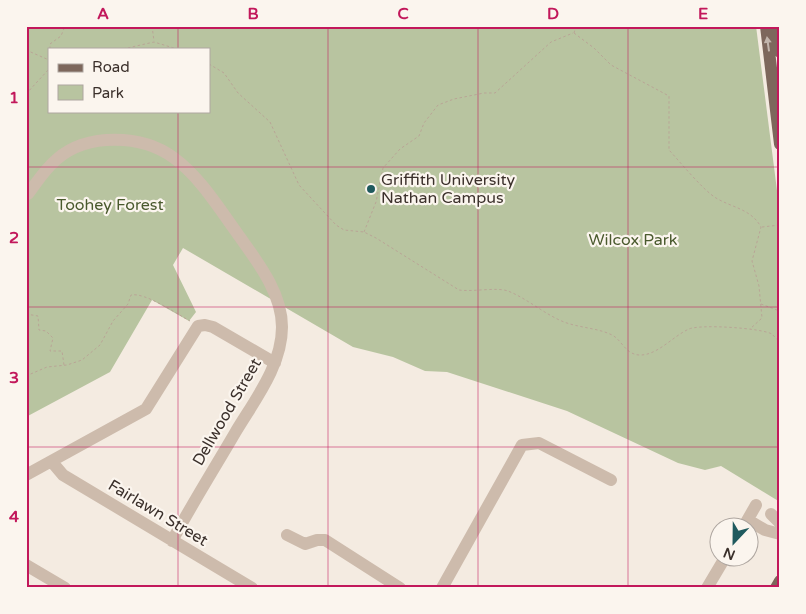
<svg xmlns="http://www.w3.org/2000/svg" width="806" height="614" font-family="'Varela Round',sans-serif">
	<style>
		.green { fill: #b8c4a0; fill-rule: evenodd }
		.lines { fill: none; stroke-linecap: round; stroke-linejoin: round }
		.path { stroke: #b9a596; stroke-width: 1; stroke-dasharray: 2.5 2.5; stroke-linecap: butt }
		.minor { stroke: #cdbbac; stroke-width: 12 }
		.major { stroke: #7d675c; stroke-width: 12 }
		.oneway { fill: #c2b5ac }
		.grid { fill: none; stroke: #c2185b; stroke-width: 1; stroke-opacity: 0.55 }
		.poi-dot { fill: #1f5a5e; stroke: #fbf5ee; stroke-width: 2 }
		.labels { text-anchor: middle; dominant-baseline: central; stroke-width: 4.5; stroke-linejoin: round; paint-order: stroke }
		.poi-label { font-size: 16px; fill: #3b302b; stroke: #fbf5ee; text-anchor: start }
		.park-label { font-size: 16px; fill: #4a5a2e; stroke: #fbf5ee }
		.street-label { font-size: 16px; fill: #3b302b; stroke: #fbf5ee }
		.neatline { fill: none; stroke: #c2185b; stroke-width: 2 }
		.grid-label { font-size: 16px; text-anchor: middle; font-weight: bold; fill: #c2185b }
	</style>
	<rect width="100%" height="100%" fill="#f4ebe1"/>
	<path class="green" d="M26,26h730l24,188v288l-59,-36 -16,4 -27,-7 -111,-52 -120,-39 -22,-1 -32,-14 -40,-10 -170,-99 -10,17 23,47 -7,9 -37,-21 -42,72 -84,45zM49,49h160v62h-160z"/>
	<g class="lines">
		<path class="path" d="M152,26l2,15
			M574,33l20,15 17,17 58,31v54c12,13 34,40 47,48 17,10 35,11 45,29l-9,34 7,25 3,32 -12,11
			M574,33l2,-7
			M50,49v-5l11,-8 4,-10
			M123,49l31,-7 23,7
			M26,50l23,10
			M209,64l15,9 14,20 32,29 29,63 37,40 8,5 20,2 12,6 83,52c14,2 38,-3 49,1 20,8 36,23 56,31 16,6 34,6 48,13 10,5 13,19 27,20 18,1 34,-19 50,-26 11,-5 72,-1 83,5 2,2 5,6 8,8
			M26,94l23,-25
			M762,227l18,-2
			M364,232l12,-30 7,-34 17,-19 19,-13 5,-13 14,-18 16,-6 30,-6h11l56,-51 22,-9
			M761,304l16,6 3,5
			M26,314l12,2 1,14 7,1 7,7 -3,13h12l2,14
			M26,376l21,-9 20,-2 15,-5 18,-15 13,-24 15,-17 3,-9c14,-3 46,19 59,26"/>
		<path class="minor" d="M28,194c9,-12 17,-25 29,-35 30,-26 85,-25 117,-1 25,18 45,50 63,75 19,27 45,59 45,94 0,39 -28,74 -47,106 -21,36 -43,71 -63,108
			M52,462l11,13 189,113
			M26,475l120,-66 52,-83 7,-1 8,2 62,36
			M771,514l9,9
			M748,520l17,10 15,4
			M744,526l12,-21
			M287,535l18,9 12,-4h8l75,48
			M26,565l39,23
			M442,588l80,-143 17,-2 72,37
			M707,588l19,-32"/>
		<path class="major" d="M766,26l14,118
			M776,26l4,26
			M776,588l4,-7"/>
	</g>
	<defs><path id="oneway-solid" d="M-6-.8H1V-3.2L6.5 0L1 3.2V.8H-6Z" transform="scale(1.25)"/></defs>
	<use class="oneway" href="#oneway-solid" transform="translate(768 44) rotate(-98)"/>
	<path class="grid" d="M178,26v23M328,26v562M478,26v562M628,26v562M178,111v477M26,167h754M26,307h754M26,447h754"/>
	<circle class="poi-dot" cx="371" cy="189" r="5"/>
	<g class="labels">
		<g class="poi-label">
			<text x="381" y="180">Griffith University<tspan x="381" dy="18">Nathan Campus</tspan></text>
		</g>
		<g class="park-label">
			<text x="110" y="205">Toohey Forest</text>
			<text x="633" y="240">Wilcox Park</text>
		</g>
		<g class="street-label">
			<text transform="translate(227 412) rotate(-60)">Dellwood Street</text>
			<text transform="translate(158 513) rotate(31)">Fairlawn Street</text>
		</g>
	</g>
	<rect width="806" height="614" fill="none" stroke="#fbf5ee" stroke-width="55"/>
	<rect x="48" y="48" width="162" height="65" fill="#fbf5ee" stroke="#aea6a0"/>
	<rect x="58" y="64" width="25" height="8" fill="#7d675c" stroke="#aea6a0"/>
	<text x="92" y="72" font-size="15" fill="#3b302b">Road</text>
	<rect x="58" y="85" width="25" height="15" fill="#b8c4a0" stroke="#aea6a0"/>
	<text x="92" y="98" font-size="15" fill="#3b302b">Park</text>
	<g transform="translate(734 542) rotate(202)"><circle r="24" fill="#fbf5ee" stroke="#aea6a0"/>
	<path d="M0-4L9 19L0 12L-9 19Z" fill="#1f5a5e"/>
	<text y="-8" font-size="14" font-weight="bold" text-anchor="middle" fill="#3b302b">N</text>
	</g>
	<rect x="28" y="28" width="750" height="558" class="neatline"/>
	<g class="grid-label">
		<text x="103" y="19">A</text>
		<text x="253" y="19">B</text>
		<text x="403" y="19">C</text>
		<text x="553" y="19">D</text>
		<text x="703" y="19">E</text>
		<text x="14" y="103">1</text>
		<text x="14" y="243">2</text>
		<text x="14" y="383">3</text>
		<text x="14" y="522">4</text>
	</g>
</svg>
